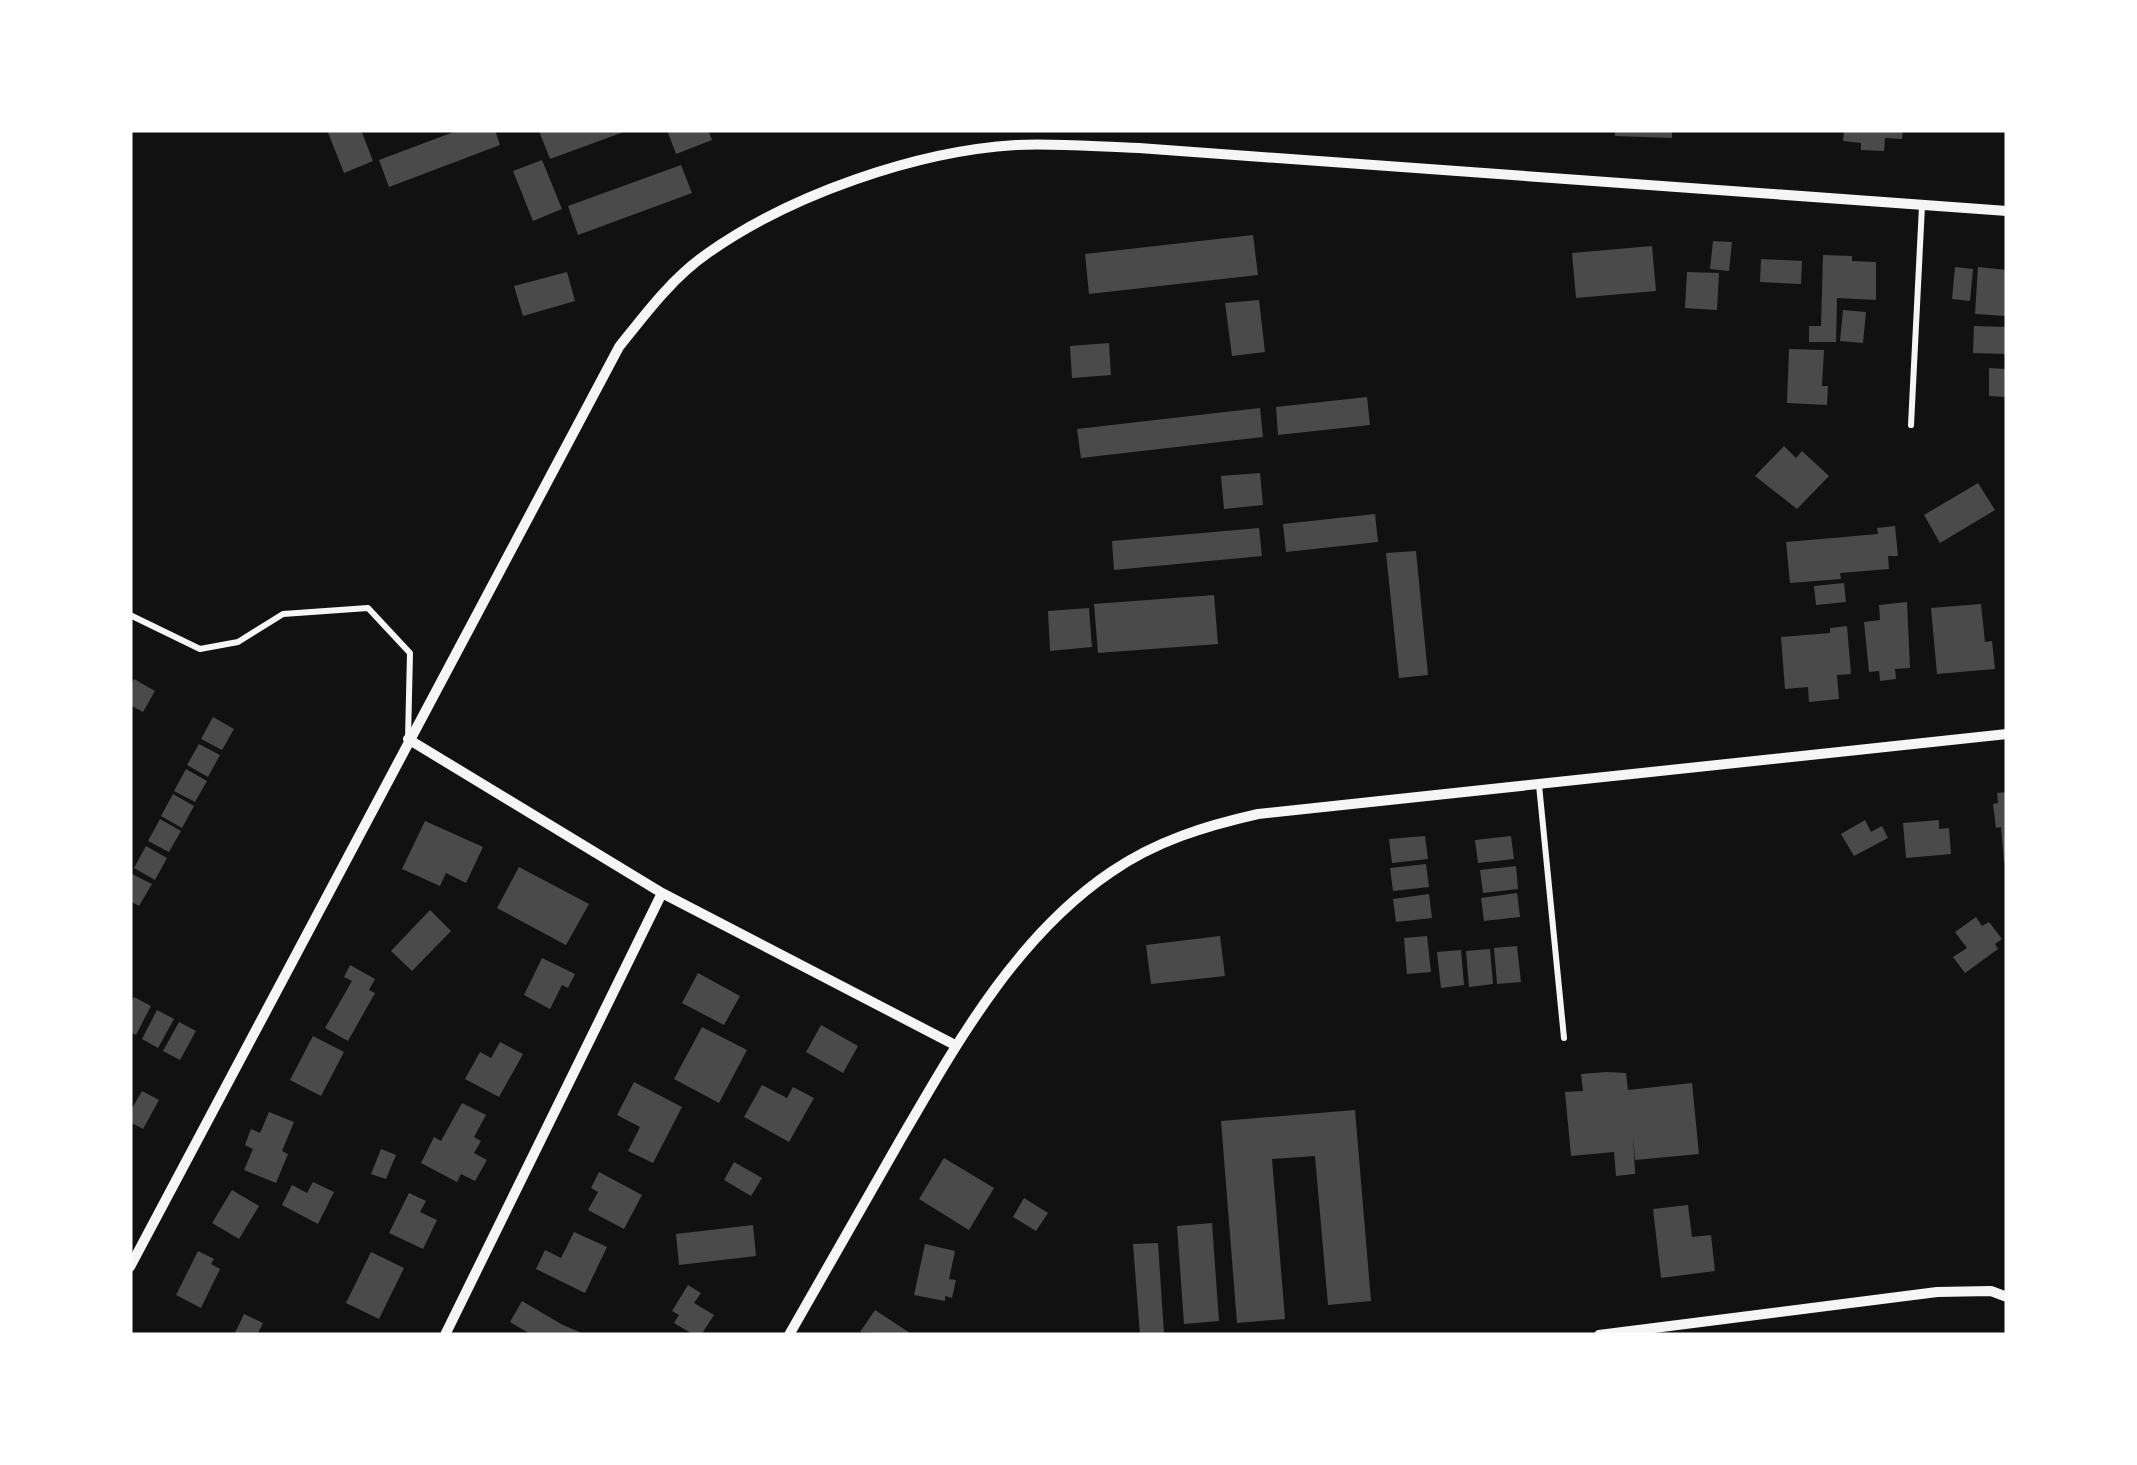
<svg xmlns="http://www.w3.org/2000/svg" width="2137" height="1465" font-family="'Exo 2',sans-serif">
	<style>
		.building { fill: #4a4a4a }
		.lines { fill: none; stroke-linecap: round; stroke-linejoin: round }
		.service { stroke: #f5f5f5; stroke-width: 6 }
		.minor { stroke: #f5f5f5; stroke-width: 10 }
	</style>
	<rect width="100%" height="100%" fill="#111"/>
	<path class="building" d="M327,130h34l12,31 -29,12z
		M459,130h36l5,15 -111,42 -10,-27z
		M542,130h87l-79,29 -11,-28z
		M667,130h41l4,10 -36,14z
		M1615,130h57v8l-57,-2z
		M1844,130h59l-1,9 -17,-1 -1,13 -23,-1v-7l-18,-2z
		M542,160l20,49 -29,12 -20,-50z
		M681,165l11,28 -114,42 -10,-29z
		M1253,235l5,40 -169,19 -4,-40z
		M1713,241l19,1 -3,29 -19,-2z
		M1652,246l4,45 -80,7 -4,-45z
		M1823,255l29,1v5l24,1v38l-39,-2 -1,44h-27v-16h12z
		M1761,259l41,2 -1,23 -41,-2z
		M1955,267l18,2 -3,32 -18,-2z
		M1978,267l29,3v46l-32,-2z
		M567,272l8,29 -52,15 -9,-30z
		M1687,272l32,1 -2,37 -32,-2z
		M1259,300l6,52 -33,4 -7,-53z
		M1843,310l23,2 -3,31 -23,-2z
		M1974,326l33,1v27l-34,-1z
		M1109,343l2,32 -39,3 -2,-32z
		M1789,349l35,1 -2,36h6l-1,19 -40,-2z
		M1989,368l18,1v28l-18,-1z
		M1367,397l3,28 -92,10 -2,-28z
		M1260,408l3,29 -182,21 -4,-29z
		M1784,446l12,12 6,-7 27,25 -32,33 -42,-33z
		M1260,473l3,32 -39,4 -3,-33z
		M1978,483l17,27 -55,33 -16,-28z
		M1375,514l3,28 -92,10 -3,-28z
		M1895,526l3,30h-10l1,13 -49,4 1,6 -51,4 -4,-41 92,-8 -1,-6z
		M1259,528l3,28 -148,14 -2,-29z
		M1416,551l12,124 -29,3 -13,-125z
		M1844,583l2,19 -30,3 -2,-19z
		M1214,595l4,49 -120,9 -4,-49z
		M1907,602l3,66 -15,1 1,10 -16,2 -1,-10 -10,1 -5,-50 16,-2 -1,-15z
		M1981,604l4,38 7,-1 3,28 -58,5 -6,-66z
		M1089,608l3,39 -42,4 -2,-40z
		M1847,626l4,48 -14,1 2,24 -30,3 -1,-15 -23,2 -4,-52 49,-4v-5z
		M134,679l21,12 -12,21 -13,-7v-18z
		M213,717l21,12 -12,21 -21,-11z
		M199,744l21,11 -12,22 -21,-12z
		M186,769l21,12 -12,21 -21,-11z
		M2007,792v70h-3l-3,-35 -5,1 -3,-24 5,-1 -1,-10z
		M173,794l21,12 -12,22 -21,-12z
		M160,819l21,12 -12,21 -21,-11z
		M1865,820l6,12 11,-6 6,12 -34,18 -13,-22z
		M1939,820v9l10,-1 2,26 -45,4 -3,-35z
		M425,821l58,26 -17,36 -20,-10 -6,13 -38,-17z
		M1425,836l3,23 -36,4 -3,-24z
		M1511,836l3,23 -36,4 -3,-23z
		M146,846l21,12 -12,22 -21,-12z
		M1426,864l3,23 -36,4 -3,-23z
		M1516,866l2,23 -35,4 -3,-23z
		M519,867l70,37 -23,41 -69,-37z
		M130,873l22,11 -13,22 -9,-5z
		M1517,893l3,24 -36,4 -3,-23z
		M1429,894l3,24 -36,4 -3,-23z
		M430,910l21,21 -39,40 -21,-20z
		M1976,917l6,9 7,-4 13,17 -7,5 3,5 -33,24 -12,-16 14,-9 -12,-16z
		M1220,936l5,40 -74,8 -5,-39z
		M1427,936l4,36 -24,2 -3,-36z
		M1517,946l4,36 -24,2 -3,-36z
		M1490,949l3,35 -24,3 -3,-36z
		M1461,950l3,35 -23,3 -4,-36z
		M542,958l33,16 -7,14 -6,-3 -12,24 -26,-14z
		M350,965l25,14 -6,11 6,3 -27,48 -23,-13 27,-47 -8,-4z
		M698,973l42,23 -16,29 -42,-22z
		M134,997l17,9 -15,29 -6,-3v-27z
		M157,1010l17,9 -16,29 -16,-9z
		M179,1022l17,9 -16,29 -17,-9z
		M821,1025l37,21 -15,27 -37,-21z
		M702,1027l45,23 -28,53 -45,-24z
		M313,1036l31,16 -23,44 -31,-16z
		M500,1042l23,12 -24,43 -34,-18 15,-27 11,6z
		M1606,1072l20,1 2,17 64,-7 7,71 -64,6 -2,-26 2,40 -19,2 -2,-24 -43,4 -6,-64 18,-1 -2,-17z
		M634,1082l48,25 -29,56 -25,-12 12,-24 -23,-12z
		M762,1085l25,13 6,-11 21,11 -25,44 -45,-25z
		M142,1091l17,9 -16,29 -13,-7v-10z
		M462,1103l24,12 -12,22 7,4 -7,12 13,7 -12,21 -14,-7 -4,8 -36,-19 13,-26 7,4z
		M1355,1110l16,191 -43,4 -13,-149 -43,3 13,160 -48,4 -16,-202z
		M269,1112l25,10 -12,29 6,3 -12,29 -32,-13 9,-21 -8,-4 6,-16 9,4z
		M381,1149l15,6 -10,24 -15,-5z
		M944,1158l50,30 -25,42 -50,-31z
		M734,1162l28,16 -11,18 -27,-16z
		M599,1172l43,23 -18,34 -36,-19 10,-18 -7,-4z
		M313,1182l21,10 -16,32 -36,-19 10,-20 15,8z
		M232,1190l27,16 -20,33 -27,-16z
		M409,1193l17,8 -6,11 17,8 -14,29 -34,-16z
		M1024,1198l24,15 -12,18 -23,-14z
		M1688,1205l4,32 19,-2 4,36 -54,7 -8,-69z
		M1212,1223l7,98 -35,3 -7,-98z
		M753,1225l3,31 -77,9 -3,-31z
		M574,1232l33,15 -22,46 -49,-24 9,-19 16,8z
		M1158,1243l6,91 -24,1 -7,-91z
		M925,1244l30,7 -6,28 7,1 -4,18 -7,-2v5l-31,-6z
		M198,1251l16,8 -3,5 9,5 -19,39 -25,-13z
		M371,1252l33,16 -25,51 -33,-16z
		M688,1285l13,8 -7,10 20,12 -13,20h-7l-20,-12 5,-8 -7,-4z
		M522,1301l39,23 25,11h-54l-22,-13z
		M875,1310l38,25 -53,-3z
		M244,1314l19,9 -6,12h-23z"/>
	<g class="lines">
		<path class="service" d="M1911,425l11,-219
			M130,615l70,34 38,-7 45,-28 85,-6 42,45 -2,86
			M1539,785l25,253"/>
		<path class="minor" d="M408,739l254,154 293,152
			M130,1267l489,-920c27,-34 53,-69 89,-94 82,-58 208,-102 308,-108 41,-2 82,2 123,3l868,63
			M445,1335l217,-442
			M789,1335c36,-64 73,-127 109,-191 57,-98 117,-207 213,-272 45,-31 94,-46 147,-58l749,-80
			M1599,1335l338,-43 54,-1 16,6"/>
	</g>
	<rect width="2137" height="1465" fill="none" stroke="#ffffff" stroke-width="265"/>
</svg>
